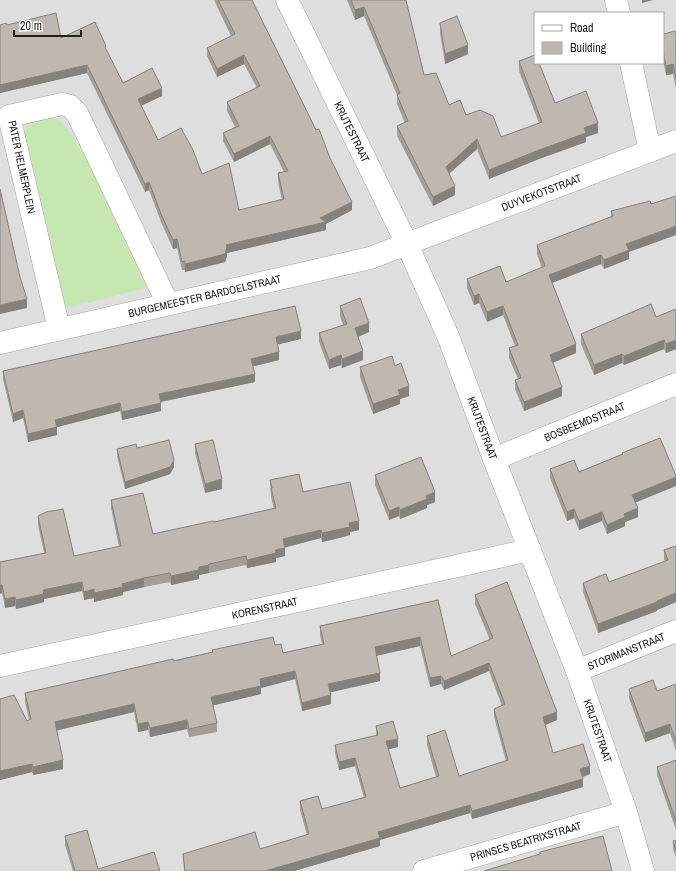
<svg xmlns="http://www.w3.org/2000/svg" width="676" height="871" font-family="'Archivo Narrow',sans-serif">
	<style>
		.residential { fill: #dfdede; fill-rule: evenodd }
		.grass { fill: #c6e7b2 }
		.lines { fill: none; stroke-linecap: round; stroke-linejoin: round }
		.minor-casing { stroke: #a5a5a5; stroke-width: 23 }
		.minor { stroke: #fff; stroke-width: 22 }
		.wall { fill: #a39e98 }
		.shaded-wall { fill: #85817c }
		.building { fill: #beb8b1; stroke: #85817c }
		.labels { text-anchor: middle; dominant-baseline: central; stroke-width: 3; stroke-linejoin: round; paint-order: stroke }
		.street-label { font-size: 11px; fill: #212121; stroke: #fff }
	</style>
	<rect width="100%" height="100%" fill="#f1efe8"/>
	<path class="residential" d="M0,0h676v871h-676zM535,13h128v50h-128z"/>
	<path class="grass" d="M39,118h13l9,3 25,36 61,126 -2,5 -69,18 -11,1 -41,-172 3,-11z"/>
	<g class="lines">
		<defs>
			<g id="minor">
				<path id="s1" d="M287,0l120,244 41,92 46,123 83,212 49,141 17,59"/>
				<path d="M616,0l3,13"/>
				<path d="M631,63l19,88"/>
				<path d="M59,329l-50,-213 53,-12 8,2 7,7 91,191"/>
				<path id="s2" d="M0,343l370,-85 306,-117"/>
				<path id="s3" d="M494,459l182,-75"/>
				<path id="s4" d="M0,666l530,-116"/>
				<path id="s5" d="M577,671l99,-40"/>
				<path id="s6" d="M424,871l202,-59"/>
			</g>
		</defs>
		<use href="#minor" class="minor-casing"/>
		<use href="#minor" class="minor"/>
	</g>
	<path class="wall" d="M214,0h38l78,158 22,52 -26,14v6l-99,23v3l-2,6 -40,10v-2h-3l-5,-22 -4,1 -12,-27 -12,-32 -4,2 -58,-119 -87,20v-68h7l99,25 17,33 39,13 -21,10 17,34 44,34 37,36 43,-10 -4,-18v-9l6,-1 -14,-28 -36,18 -11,-21v-8l12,-6 -8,-16v-9l30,-14 -13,-24 -27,13 -10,-21v-8l24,-12z
		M347,0h59l18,75 25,30 17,10 35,22 38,-14 -20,-52v-10l36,42 43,30 -12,4v5l-47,17 -50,20 -12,-30 -28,25 6,21 -22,11 -36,-70v-10l8,-3 -8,-19v-9l-33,-79 -9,4z
		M440,23l28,31 -23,10 -5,-31z
		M676,31v57l-3,-14 -7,1 -3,-14v-27z
		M611,211l18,41v7l-25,10 -3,-5 -49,19 24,70 -23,9 9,34 -38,15 -9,-22v-9l3,-1 -9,-21v-10l6,-2 -12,-31 -16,7 -8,-19 -5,2 -7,-17v-9l39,3 36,-14 -5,-14v-9l74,-28z
		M340,306l29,26 -11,5 5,23 -21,8 -1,-3 -12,4 -10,-27v-9l24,-8 -3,-9z
		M676,309v40l-10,4 -2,-4 -40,16 -2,-2 -28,12 -13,-31v-10l75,-17z
		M301,339l-23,5 1,16 -26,6 2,16 -94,20v9l-39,9 -2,-9 -39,10 -24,6v8l-29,7 -5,-24 -10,4 -10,-43v-8z
		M395,366l14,30 -9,3v5l-27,10 -13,-37v-10z
		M195,444l27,45 -17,4 -10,-40z
		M117,449l57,18 -4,7 -45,15 -8,-33z
		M622,453l13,50 3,14 -13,5v4l-18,8 -5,-13 -23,9 -5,-12 -7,3 -17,-43v-9l29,3 43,-18z
		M375,475l60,27 -8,3v3l-27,11 -1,-3 -10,4 -14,-35z
		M270,480l33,12 56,38 -9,2v3l-14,4 -14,3 -1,-4 -36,9v9l-9,2v4l-29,6 -1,-3 -37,8 -10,2v4l-28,6 -1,-3 -26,5 -21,5v3l-29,7v-4l-10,2 -2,-9 -38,8v3l-14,4 -14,3 -1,-3 -10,2 -3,-15 -2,-31 44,-9 -6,-28v-9l36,40 45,-9 -8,-39v-8l42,34 61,-12 60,-13 -3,-12z
		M676,546v56l-19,8v1l-59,22 -15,-41v-9l26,-1 56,-20 -1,-3v-9z
		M475,595l82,125 -12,5 8,28 37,21 -8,3 1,10 -111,32 -2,-6 -90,27v6l-86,25h-110l-1,-17 77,-5 47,-14 -7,-25v-9l22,8 42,-11 -9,-32 -16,4 -4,-17v-8l41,-9v-10l22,21 -10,2 12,39 36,-11 -9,-32v-9l32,40 47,-15 -12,-44v-8l8,-3 -13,-35 -45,19 -3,-6 -11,3 -10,-41 -44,10 4,25 -50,11 1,12 -29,7 -7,-32 -34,9v6l-48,11 4,18v9l-28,5 -2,-8 -37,8 -2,-7 -10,2 -4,-20 -78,18 7,39 -30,6 -1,-3 -32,8v-81l27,22 2,-1 -4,-18v-9l187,-41v-2l63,-5 8,8 39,-9 -2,-9v-9l118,-26 13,56 39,-16 -15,-36z
		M676,684v67l-6,-18 -25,9 -16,-44v-9l28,2z
		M676,760v70l-19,-55v-8z
		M65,836l33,33 62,2h-87l-8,-26z
		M676,840v18l-3,-9v-8z"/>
	<path class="shaded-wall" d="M642,0h11l-11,3z
		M364,7v9l-9,4v-10z
		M468,45v9l-23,10v-10z
		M244,55v9l-27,13v-8z
		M673,64v10l-7,1v-9z
		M87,65v8l-87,20v-8z
		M162,88v8l-24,11v-8z
		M598,123v10l-12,4v5l-47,17 -50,20v-9l95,-42z
		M270,136v8l-36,18v-8z
		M477,139v10l-31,27v-9z
		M149,182v8l-4,2v-8z
		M455,186v9l-22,11v-9z
		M352,202v8l-26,14v6l-99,23v3l-2,6 -40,10v-8l41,-19 94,-27z
		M676,226v9l-47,17v7l-25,10v-9l22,-16z
		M177,239v9l-4,1v-9z
		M601,255v9l-52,20v-9z
		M479,294v9l-5,2v-9z
		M27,299v9l-27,6v-9z
		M503,306v9l-16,7v-10z
		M369,323v9l-14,6v-10z
		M301,331v8l-25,6v-8z
		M664,340v9l-40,16v-9z
		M676,340v9l-10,4v-9z
		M576,344v9l-26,11v-9z
		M363,351v9l-21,8v-9z
		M279,352v8l-28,7v-8z
		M622,354v9l-28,12v-10z
		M341,355v10l-12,4v-9z
		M255,374v8l-96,20v-8z
		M409,386v10l-9,3v5l-27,10v-10l25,-14z
		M562,387v9l-38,15v-9z
		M120,403v8l-39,10 -24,6v8l-29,7v-8l27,-14 26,-7z
		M161,403v8l-39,9v-8z
		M23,410v8l-10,4v-8z
		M174,460v7l-4,7 -45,15v-7z
		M676,477v9l-44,18v-9z
		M222,479v10l-17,4v-9z
		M435,492v10l-8,3v3l-27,11v-9l26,-14z
		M399,507v9l-10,4v-9z
		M638,508v9l-13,5v4l-18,8v-9l17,-11z
		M574,509v9l-7,3v-9z
		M602,512v9l-23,9v-9z
		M359,521v9l-9,2v3l-28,7v-9l27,-10z
		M321,530v8l-38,10v-9z
		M285,548v8l-9,2v4l-29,6v-8l28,-10z
		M209,565v8l-10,2v4l-28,6v-9l28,-9z
		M144,578v9l-21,5v3l-29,7v-9l28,-9z
		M82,582v9l-38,8v3l-28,7v-9l27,-10z
		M0,585h2v8l-2,1z
		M94,589v9l-10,2v-8z
		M676,593v9l-19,8v1l-59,22v-9z
		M15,597v9l-10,2v-9z
		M420,637v9l-45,10v-9z
		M489,663v8l-45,19v-9z
		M295,671v8l-34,9v6l-50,12v-9l49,-18z
		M380,673v8l-52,12v-9z
		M441,676v8l-11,3v-9z
		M331,695v9l-29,7v-8z
		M134,704v8l-79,19v-9z
		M557,712v8l-14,6v-9z
		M187,720v9l-37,8v-9z
		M148,722v8l-10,2v-8z
		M670,724v9l-25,9v-9z
		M398,739v8l-12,3v-9z
		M355,758v8l-16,4v-8z
		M63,760v9l-30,6v-8z
		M32,764v8l-32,8v-9z
		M590,766v8l-10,4v-9z
		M583,779v8l-111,32v-8z
		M470,805v8l-90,27v6l-86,25h-29l113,-39z"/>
	<path class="building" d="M218,0h34l64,130 3,-1 11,29 22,44 -32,16 6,4 -100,23 1,2 -2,7 -40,10v-3l-3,1 -5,-23 -4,1 -12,-26 -12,-32 -4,2 -58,-119 -87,20v-60l6,-2 1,2 49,-12 5,25 34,-16 11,24 -1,1 18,36 29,-15 10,20 -24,11 20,41 23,-12 12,22 9,24 27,-11 10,47 45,-11 -6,-26 10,-2 -18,-35 -36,18 -11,-21 16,-7 -12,-24 33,-16 -16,-31 -27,14 -10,-21 28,-14z
		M351,0h55l18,75 12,-2 13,32 11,-5 6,15 14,-5 13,6 8,21 41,-15 -23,-61 16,-6v8h4l16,40 31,-12 12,32 -14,5 2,5 -47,17 -50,20 -12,-31 -31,28 9,19 -22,11 -36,-71 11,-5 -11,-26 3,-2 -36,-86 -9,3z
		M457,16l11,29 -23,9 -5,-31z
		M676,31v48l-3,-15 -7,2 -3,-15v-17z
		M0,189l20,88 7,22 -27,6z
		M676,196v30l-50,18 3,6 -25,10 -3,-5 -52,20 27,69 -26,11 12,32 -38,15 -9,-22 6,-2 -12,-30 9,-3 -15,-39 -16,6 -8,-18 -5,2 -7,-17 33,-13 6,16 39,-16 -8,-21 76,-29 -2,-5 39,-10 1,3z
		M360,298l9,25 -14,5 8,23 -21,8 -1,-4 -12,5 -10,-27 28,-9 -7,-18z
		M651,304l5,13 20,-8v31l-10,4 -2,-4 -40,16 -2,-2 -28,11 -13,-31z
		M295,306l6,25 -25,6 3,15 -28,7 4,15 -96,20 2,9 -39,9 -2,-9 -39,10 -26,7 2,7 -29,7 -5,-24 -10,4 -10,-43z
		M392,356l3,10 6,-3 8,23 -11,4 2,5 -27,9 -13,-37z
		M660,438l16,38v1l-44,18 6,13 -14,6 1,3 -18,8 -5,-13 -23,9 -5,-12 -7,3 -17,-43 24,-9 5,12 44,-18 -1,-1z
		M169,440l5,20 -4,7 -45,15 -8,-33 19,-5 1,4z
		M213,440l9,39 -17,5 -10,-40z
		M421,457l14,35 -9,4 1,3 -27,11 -1,-3 -10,4 -14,-36z
		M299,474l4,18 47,-10 9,39 -10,2 1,4 -28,6 -1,-3 -38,9 2,9 -10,2 1,3 -29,7 -1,-4 -37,8v1l-10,2v3l-28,6 -1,-3 -26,5 -22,6 1,3 -29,6v-4l-10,3 -2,-10 -39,8 1,4 -28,6 -1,-3 -10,2 -3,-14h-2v-23l46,-9 -8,-37 8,-4 17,-3 11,47 47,-10 -10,-46 32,-7 10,41 60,-13 1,1 62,-14 -5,-20h1l-2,-8z
		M676,546v47l-19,8v1l-59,22 -15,-41 22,-9h1l3,8 59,-22 -4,-10z
		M507,582l50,130 -14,5 10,36 30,-9 7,22 -10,3 3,10 -111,32 -2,-6 -92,27 2,6 -115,33h-80l-2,-17 72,-22 5,17 49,-15 -9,-33 18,-5 4,13 44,-12 -11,-39 -16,4 -4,-17 43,-10 -2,-9 17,-5 5,18 -12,2 14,47 39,-12 -12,-40 18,-6 14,46 49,-16 -14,-51 11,-5 -16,-41 -45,18 -3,-5 -11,2 -10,-41 -45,10 5,26 -52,11 3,11 -29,8 -7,-32 -35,8 1,7 -50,11 6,26 -28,6 -2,-9 -37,8 -2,-6 -10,2 -4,-20 -79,18 8,38 -30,7 -1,-3 -32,7v-72l14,-4 13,26 4,-2 -6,-26 148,-34 1,2 39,-9 -1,-2 61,-13 2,8 6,-1 2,9 41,-9 -4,-18 118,-26 13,56 42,-18 -18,-43z
		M653,680l4,11 19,-7v58l-6,-18 -25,9 -16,-44z
		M676,760v61l-19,-54z
		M87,830l11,39 56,-17 6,19h-85l-10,-35z
		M603,836l9,35h-128l56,-17v-2z
		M676,840v10l-3,-9z"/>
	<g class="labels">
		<g class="street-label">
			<text stroke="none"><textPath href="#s1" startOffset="147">KRIJTESTRAAT</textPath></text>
			<text transform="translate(22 167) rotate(78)">PATER HELMERPLEIN</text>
			<text stroke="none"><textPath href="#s2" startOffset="563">DUYVEKOTSTRAAT</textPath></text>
			<text stroke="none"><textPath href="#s2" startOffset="210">BURGEMEESTER BARDOELSTRAAT</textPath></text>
			<text stroke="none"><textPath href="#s3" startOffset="98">BOSBEEMDSTRAAT</textPath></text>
			<text stroke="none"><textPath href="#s1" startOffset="471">KRIJTESTRAAT</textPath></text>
			<text stroke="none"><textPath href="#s4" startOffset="271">KORENSTRAAT</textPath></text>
			<text stroke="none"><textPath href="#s5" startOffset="53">STORIMANSTRAAT</textPath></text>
			<text stroke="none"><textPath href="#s1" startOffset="795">KRIJTESTRAAT</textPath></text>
			<text stroke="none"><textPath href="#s6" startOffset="106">PRINSES BEATRIXSTRAAT</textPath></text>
		</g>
	</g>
	<rect x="534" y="12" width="130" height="52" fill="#ffffff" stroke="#a6a6a6"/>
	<rect x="542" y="25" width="20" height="6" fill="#ffffff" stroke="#a6a6a6"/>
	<text x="570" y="32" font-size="12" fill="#212121">Road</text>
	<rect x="542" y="42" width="20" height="12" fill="#beb8b1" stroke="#a6a6a6"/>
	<text x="570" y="52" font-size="12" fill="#212121">Building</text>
	<path d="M14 30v6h67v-6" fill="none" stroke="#212121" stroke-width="2"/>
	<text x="20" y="30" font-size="12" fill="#212121" stroke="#ffffff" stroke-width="3" paint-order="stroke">20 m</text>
</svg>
